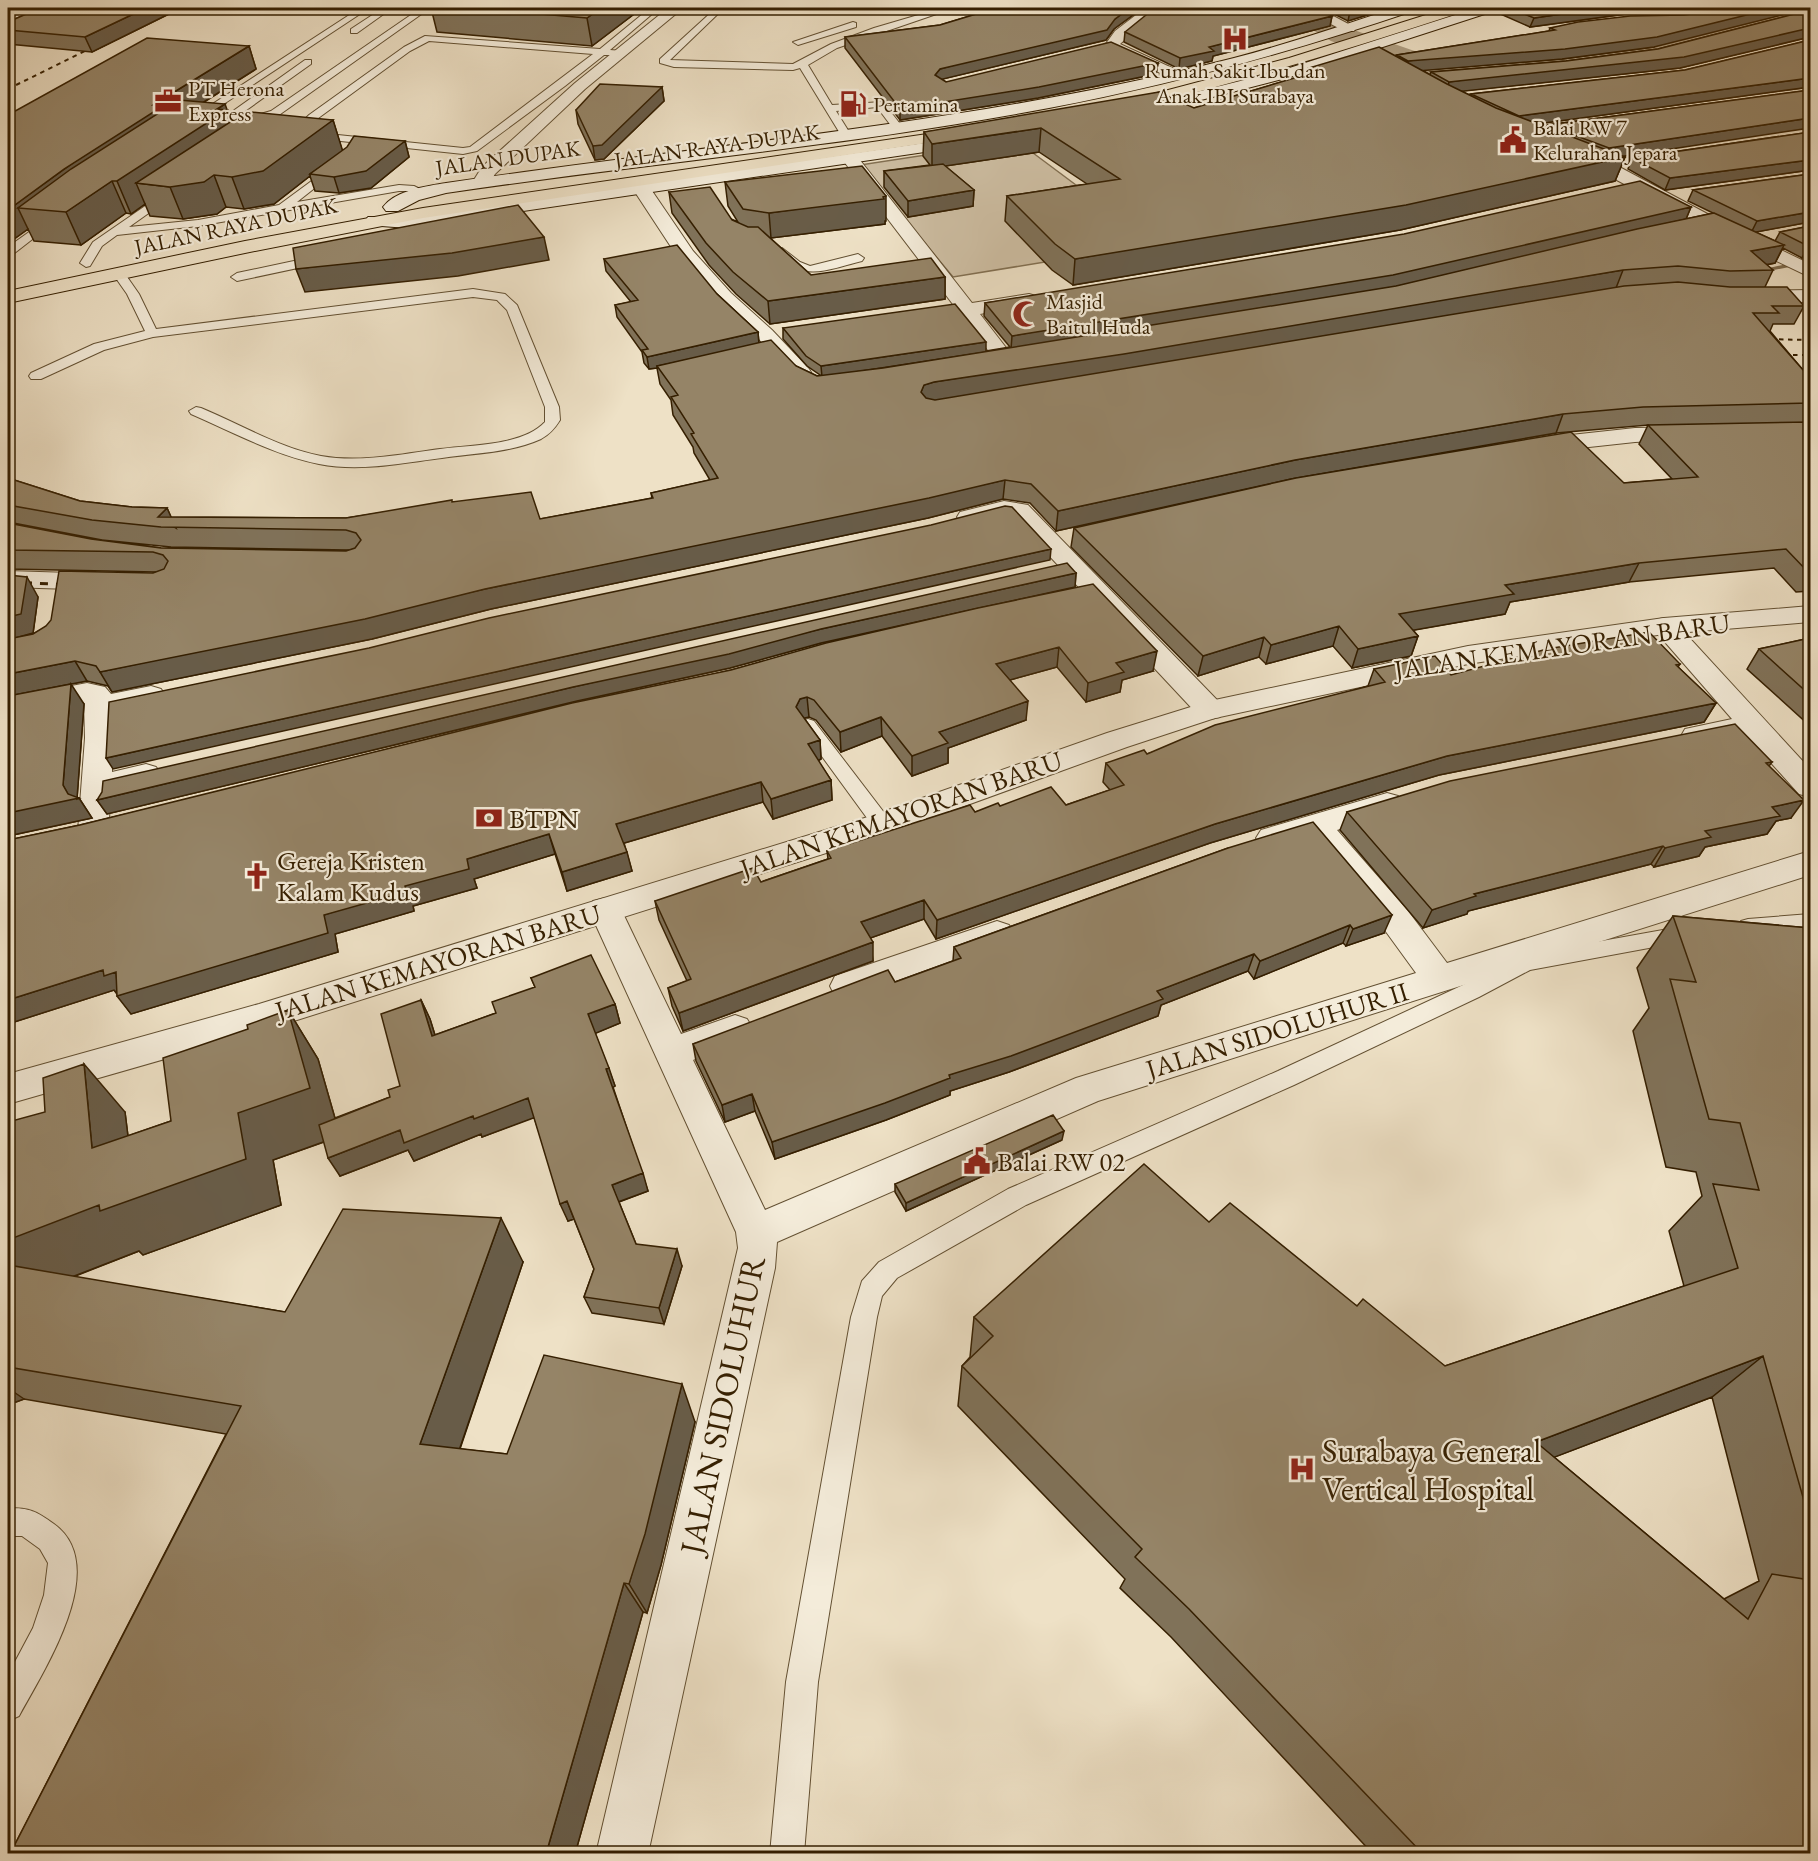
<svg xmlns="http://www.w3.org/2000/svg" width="1818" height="1861" font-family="'EB Garamond',serif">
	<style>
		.green { fill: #cfc0a5; stroke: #827053; stroke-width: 1.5 }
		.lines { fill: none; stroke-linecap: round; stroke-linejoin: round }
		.stream { fill: #7e6c4f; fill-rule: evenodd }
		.river { fill: #af9f83; fill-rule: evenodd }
		.service-casing { stroke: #635032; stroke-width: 2 }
		.minor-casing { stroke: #635032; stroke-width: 2 }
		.tertiary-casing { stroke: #635032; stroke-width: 2 }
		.secondary-casing { stroke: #351f01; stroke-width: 2 }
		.primary-casing { stroke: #351f01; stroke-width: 2 }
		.service { fill: #f4ecda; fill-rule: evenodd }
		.minor { fill: #f4ecda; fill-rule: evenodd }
		.tertiary { fill: #f4ecda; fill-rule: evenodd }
		.secondary { fill: #f4ecda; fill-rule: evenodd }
		.primary { fill: #eee1c6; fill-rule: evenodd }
		.rail-far1 { stroke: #351f01; stroke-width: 2; stroke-dasharray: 4.5 4.5; stroke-linecap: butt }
		.rail { stroke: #351f01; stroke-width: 3; stroke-dasharray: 8 8; stroke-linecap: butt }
		.wall { fill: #807259; stroke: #351f01; stroke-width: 1.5; fill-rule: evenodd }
		.shaded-wall { fill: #685c48; stroke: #351f01; stroke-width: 1.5 }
		.building { fill: #958467; stroke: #351f01; stroke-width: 1.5 }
		.labels { text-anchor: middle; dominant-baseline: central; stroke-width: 4.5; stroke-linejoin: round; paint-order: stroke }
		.far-poi-label { font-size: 22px; fill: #351f01; stroke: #f4ecda; text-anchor: start }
		.far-street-label { font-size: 22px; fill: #351f01; stroke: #f4ecda }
		.street-label { font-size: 27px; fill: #351f01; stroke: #f4ecda }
		.poi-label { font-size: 27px; fill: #351f01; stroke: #f4ecda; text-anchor: start }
		.near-street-label { font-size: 33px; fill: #351f01; stroke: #f4ecda }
		.near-poi-label { font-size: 33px; fill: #351f01; stroke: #f4ecda; text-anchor: start }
	</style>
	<rect width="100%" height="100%" fill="#eee1c6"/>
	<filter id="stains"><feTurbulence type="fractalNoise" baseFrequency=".00333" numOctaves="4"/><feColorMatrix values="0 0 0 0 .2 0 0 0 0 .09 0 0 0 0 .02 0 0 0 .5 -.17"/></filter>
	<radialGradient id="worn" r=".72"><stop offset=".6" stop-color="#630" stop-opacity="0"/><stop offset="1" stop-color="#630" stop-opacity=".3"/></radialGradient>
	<path class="green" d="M1017,141l138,103 -202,33 -93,-112z"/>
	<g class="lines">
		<path class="stream" d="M1810,259v4l-52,10 -3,-2z"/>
		<path class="river" d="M1283,8h32l36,21 78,27 60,3 85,-8 92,-13 118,-30h26v9l-143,38 -93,14 -85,8 -65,-3 -93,-33 -44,-27z"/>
		<defs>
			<path id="service" d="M56,8h11l-33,12h-26v-4l25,-2z
				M360,8h9l-162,107 19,1 79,-56h6v4l-73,52 12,1 21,-6 150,-103h9l-151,107 -29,8 -54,-2 -5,-3z
				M383,8h9l-35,25h-6v-4z
				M650,8h9l-49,42 12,1v4h-18l-39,31 -88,65 -14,3 -160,-17 -5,-3 3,-11 8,-8 95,-68 21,-11 175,13zM429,41l164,13 -123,93 -7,1 -154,-16 2,-8 6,-5 93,-68z
				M716,8h8l-54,52 123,4 38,-20 43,-16 68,-20h12l-117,40 -29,17 24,40 51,-3 21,27 -9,2 -18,-24 -41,4 15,24 -5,3 -5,-3 -41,-67 -7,2 -119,-3 -14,-4v-4z
				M853,22l3,1v4l-58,18 -5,-3z
				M336,163l5,3 -1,2 -43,34 102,-17 15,1 14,7 -6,3 -14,-5h-9l-201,35 -81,9 -15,11 -12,20 -4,1 -6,-4 13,-21 74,-51 4,-1 6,3 -48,34 69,-7 81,-15z
				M53,215l4,1v4l-45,35h-4v-8z
				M782,248l18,14 10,4 48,-12 6,4 -2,3c-34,8 -60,23 -86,-9z
				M322,255l4,1v6l-89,19 -6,-4 6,-4z
				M119,270l4,1 16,23 17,35 317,-40 32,5 12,11 42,102 1,13c-5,8 -10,14 -19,19 -31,14 -66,14 -99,19 -41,5 -82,14 -123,6 -45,-9 -86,-32 -128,-50l-2,-3 7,-4 5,1c39,16 78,40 120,48 39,7 80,-2 119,-7 30,-4 83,-3 105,-27v-15l-38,-97 -10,-10 -24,-3 -320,40 -49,13 -63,29h-10l-2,-3 2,-3 63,-29 51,-13 -18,-37 -14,-20z
				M808,719l6,2 75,98 3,5 -3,5 -7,2 -7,-2 -73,-100 -3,-4 3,-4z
				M1810,914v16l-62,5 -7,-2 -3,-6 3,-6 7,-2z
				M1685,926l7,2 4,6 -4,6 -162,30 -51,27 -185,88 -268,120 -129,73 -15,18 -5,21 -59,365 -14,172h-34l16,-172 65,-365 11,-36 17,-19 129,-73 270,-118 185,-86 55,-29z
				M8,1508c22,0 28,3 46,16 58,42 -10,146 -35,192l-11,5v-46l25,-47 11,-33 4,-32 -8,-14 -18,-13h-14z"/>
			<path id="minor" d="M668,8h15l-98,81 -90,85 -8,13h-12l-3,-4 10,-16 93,-84z
				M1131,8h13l7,8 -31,28 63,29 2,3 -2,3h-10l-66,-31 -2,-3 10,-14 21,-16z
				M1301,8h17l38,20 -2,3h-10z
				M1783,8l27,1v7l-25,-5z
				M1578,152l32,10 105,56 95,46v13l-107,-51 -105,-56 -26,-9 -2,-4z
				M850,154l6,1 116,148 57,-9 7,2 3,4 -3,4 -56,10 34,44 -3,4 -7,2 -7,-2 -155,-203z
				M642,184l6,1 45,66 38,42 41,37 37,39 3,5 -3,5 -8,1 -8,-1 -35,-41 -41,-37 -38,-42 -46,-70 3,-4z
				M1810,290v12l-61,1 -7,-2 -3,-4 3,-4 7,-2z
				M1689,427l8,2 3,5 -3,5 -62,3 -101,11 -8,-2 -3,-5 3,-5 8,-2 101,-11z
				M1004,501l24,4 192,198 4,7 -4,7 -10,2 -10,-2 -188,-201c-18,-2 -34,10 -52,6l-3,-5 3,-5z
				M8,571l94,3 9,3 4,5 -4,5 -9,3 -94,-3z
				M1664,618l9,2 137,149v28l-11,-3 -53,-59 -51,11 -10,-3 -4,-7 4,-7 47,-10 -81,-93 4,-6z
				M87,683l18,4 6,7 40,-8 10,3 4,6 -4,6 -48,11 -1,60 34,-8 10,3 5,7 -5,7 -45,12 -3,38 -4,8 -11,3 -11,-3 -4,-8 7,-93 -1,-36 -76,14v-18z
				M1387,793l11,3 4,8 -4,8 -61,18 71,81 39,52 363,-112v24l-712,226 -321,141 -2,26 -127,586h-52l142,-606 -2,-16 -147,-322 4,-9 12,-3 12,3 64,133 54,-19 12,4 6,10 -6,10 -54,21 72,150 311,-132 340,-105 -32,-44 -75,-91 -37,11 -11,-3 -5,-8 5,-8z
				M997,921l12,4 5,9 -5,9 -162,57 -12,-4 -5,-10 5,-10z"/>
			<path id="tertiary" d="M1810,606v16l-146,12 -196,30 -253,54 -88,29 -234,85 -634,200 -251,72v-30l251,-70 612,-188 236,-83 103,-32 258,-55 196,-28z"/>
			<path id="secondary" d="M1396,8h19l-2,3c-122,41 -238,73 -364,97 -199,38 -402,55 -603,85l-27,7 -21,11h-12l-3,-4c13,-17 44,-21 63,-24 263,-39 529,-59 788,-125 55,-14 108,-33 162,-50z
				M1477,8h19l-2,3 -204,66 -155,40 -8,-5 2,-3 151,-38z
				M966,137l6,2 2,3 -2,3 -564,83 -40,-3 -3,-4 3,-4 40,1z"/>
			<path id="primary" d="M1448,8h19l-2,3c-112,37 -225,71 -340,100l-8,-5 2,-3 170,-45z
				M968,128l8,5 -2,3 -551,82 -178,35 -237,50v-12l237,-50 178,-33z"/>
		</defs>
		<use href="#service" class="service-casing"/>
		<use href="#minor" class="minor-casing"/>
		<use href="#tertiary" class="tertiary-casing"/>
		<use href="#secondary" class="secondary-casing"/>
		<use href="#primary" class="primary-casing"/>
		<use href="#service" class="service"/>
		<use href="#minor" class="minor"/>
		<use href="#tertiary" class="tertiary"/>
		<use href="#secondary" class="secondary"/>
		<use href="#primary" class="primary"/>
		<path class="rail-far1" d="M8,89l91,-45
			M1761,339l49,1
			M1775,355h35"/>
		<path class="rail" d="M8,582l65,3"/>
	</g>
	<path class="wall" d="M40,8h141l-89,44 -84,-8v-22z
		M431,8h211l-50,38 -155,-14z
		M996,8h138l-1,7 -19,14 -8,11 -164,39 4,3 212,-19 -2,11 -118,24 -138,22 -55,-72v-11l95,-12z
		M1322,8h68l-42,13z
		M1497,8h218l-35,5 -54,1 -96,13 -34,-15z
		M1810,10v27l-130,31 -219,23 10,5v-2l214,-24 125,-30v47l-273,37 9,3 1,-2 263,-35 -187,66 2,1 -10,24 -215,49 -327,55 -21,-15 -47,-49 2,-25 80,-12 -48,-32 -94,14 29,24 -1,16 -65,11 -24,-30v-16l46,-6 -7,-9 1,-24 270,-24 114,-34 1,-6 87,-12 1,-1 152,-24 1,-3 134,-13 -30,32 -92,12 -140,11 8,5 1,-3 135,-11 92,-12z
		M1332,16l-2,10 -117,30 -1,5 -33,8 -55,-27 1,-10z
		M249,46l7,23 -52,33 27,19 102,-1 9,30 63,-9 4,16 -38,31 -32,5 -24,-2 -5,-15 -36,28 -30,5 -18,-2 -9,7 -34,5 -33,-3 -5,-12 -14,10 -5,-1 -45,32 -47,-4 -6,-12 -14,10h-6v-124z
		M662,87l2,14 -60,58 -9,1 -17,-36 -2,-14z
		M1810,132v38l-145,20 -37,-21 4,-11z
		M1810,174v48l-55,10 20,9 5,-9 30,-6v30l-8,2 -19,-10 -8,15 -9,2 7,5 -8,17 39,19 -10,18h-21l-3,7 33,39 7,-1v222l-14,1 -22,-24 -145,14 -119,20 -5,12 -92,16 5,6 -7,20 -59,12 -19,-22 -67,18 -7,-7 -61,19 -127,-129 3,-19 598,-49 -33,-35 9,-19 -92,8 -265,46 -235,52 -26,-28 -27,-4 -75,19 -437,91 -119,30 -260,53 -4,-6 -21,-5 -79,15 76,8 -7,94h2l13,20 -84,18v-261l30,22 -5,37 123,-62 -148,-3v-46l83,16 70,9 185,3 3,-1 -178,-3 -69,-7 -94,-18v-44l72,23 52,6 35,1 4,9 175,1 107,-16 87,17 112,-21 -1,-5 59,-13 -16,-27 -1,-6 -20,-32 -2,-15 -11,-16 -3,-16 -8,1 -5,-6 -2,-11 -25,-35 -2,-12 16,-3 -25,-31 -2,-12 113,35 41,38 1,11 37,23 21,10 3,-1 -13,-9 -24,-27v-11l203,23 24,-4 -26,-31 1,-13 706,-96 -5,12 27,-6 -25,-12 5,-11z
		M725,182l161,39h-1v3l-115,14 41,37 134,2v22l-175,25 -34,-30 -27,-29 -37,-52 -3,-21 69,30 -10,-16z
		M1076,573l-1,14 -66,14 144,70 -31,9 -2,12 -34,10 -29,-35 -47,13 16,40 -78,28v15l-36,13 -30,-40 -41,16 -25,-32 -7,-3 -5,1 16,22 1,19 -3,2 13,19 1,20 -59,19 -10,-17 -139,41 8,28 -65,20 -12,-37 -81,25 3,9 -64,18 1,5 -79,23 3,18 -207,62 -17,-24 -106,34v-184l72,-15 651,-155 217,-55 -127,28 -91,25 -153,33 -470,113 -10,-14z
		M1810,638v88l-63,-57 12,-20z
		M1680,664l-2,3 38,36 -12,19 -265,53 -229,68 -274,96 -12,-20 -54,19 3,23 -190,70 -11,-25 -4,-18 19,-7 -28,-61 -4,-19 106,-19 67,-23 -1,-8 148,-39 25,-6 66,-1 44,-15 -7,-8 3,-19 41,-9 221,-68 6,-17 77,6z
		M1810,731v10l-3,-5z
		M1772,762l-3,4 22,52 -15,3 -9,13 -62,13 -6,9 -45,11 -3,-3 -183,47 -1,3 -44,14 -83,-98 7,-18z
		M1228,848l156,85 -38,13 -3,-3 -89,36 -6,-8 -87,34 -3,11 -149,56 -59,19v4l-64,25 -111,39 -20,-48 -30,11 -29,-61 -3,-17 202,-62 58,-21 1,-14z
		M1673,916l137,12v926h-437l-202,-217 -51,-49 5,-9 -167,-173 4,-40 8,-9 4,-40 235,-95 148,84 88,60 239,-80 -15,-55 33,-35 -6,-24 -30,-5 -33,-136 16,-23 -12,-40zM1712,1397l47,184 -35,18 -170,-142z
		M531,978l84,26 5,19 -25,10 20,53 -2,1 35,104 -29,11 17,42 46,22 -18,58 -72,-11 -8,-16 10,-28 -20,-50 -6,2 -34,-104 -52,20 -1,-3 -67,27 -6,-11 -68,26 -16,-34 -51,18 8,45 -138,50 -4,-4 -66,26 212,35 238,-50 -63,187 47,5 188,-32 -34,143 -14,48 -4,-1 -68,242h-565l216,-420 -202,-35 -16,6v-283l117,-10 3,24 43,-15 77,-92 40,-19 30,49 17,59 55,-21 10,-11 21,-86 9,19 5,16 61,-22 39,-26z
		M1062,1140l-156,71 -11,-19v-8z"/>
	<path class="shaded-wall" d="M146,8h35l-89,44 -7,-15z
		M601,8h41l-50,38 -5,-28z
		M1130,8h4l-1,7 -19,14 -8,11 -167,40 -4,-5 5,-6 175,-50z
		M1362,8h28l-42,13 2,-10z
		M1604,8h24l-2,6 -96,13 4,-9z
		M1682,8h33l-35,5z
		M1775,8h35l-156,39 -92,12 -156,13 2,-11z
		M1332,16l-2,10 -117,30 -1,5 -33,8 1,-11 29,-11z
		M1810,28v9l-130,31 -234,25 3,-11z
		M249,46l7,23 -87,55 -151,84 10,21 -14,10 -6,-14v-15l145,-105z
		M1158,63l-2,11 -118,24 -138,22v-11z
		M1810,78v9l-295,40 4,-11z
		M662,87l2,14 -60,58 -9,1 -2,-14z
		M225,104l13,36 -24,35 12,32 -9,7 -34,5 -13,-32 -34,-4 9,21 -14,10 -14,-33z
		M1810,118v10l-205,31 4,-11z
		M333,120l10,32 -33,22v2l-36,28 -30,5 -12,-32z
		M1041,128l-2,24 -107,16v-24z
		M405,141l4,16 -38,31 -32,5 -5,-16z
		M1625,157l-10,24 -215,49 -327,55 2,-26z
		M1810,160v10l-145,20 5,-12z
		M112,181l14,32 -45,32 -15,-33z
		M974,190l-1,16 -65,11v-16z
		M886,196v25h-1v3l-114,14 -2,-25z
		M1691,207l-5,12 -296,69 -379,61 1,-13z
		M1810,212v10l-59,11 6,-12z
		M544,237l5,23 -91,16 -153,16 -9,-23z
		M1784,245l-9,18 -33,6 9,-18z
		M1808,246h2v10l-8,2z
		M1623,270l-7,18 -692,116 -3,-12 3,-7 10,-3z
		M945,277v22l-175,25 -2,-23z
		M758,332l1,13 -102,21v2l-8,1 -2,-12z
		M986,342v10l-164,25 -1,-11z
		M1563,414l-7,19 -265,46 -235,52 2,-20 237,-51z
		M1005,480l-2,19 -75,19 -437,91 -119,30 -260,53 -12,-20 385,-83z
		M167,508l9,20 -18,-11z
		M1051,549l-1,11 -937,209 -7,-11z
		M1639,563l-10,19 -119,20 -5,12 -113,20 7,-20 106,-29z
		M1076,573l-1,14 -254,56 -91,25 -153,33 -470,113 -10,-14 476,-113 248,-58z
		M27,577l11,20 -5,36 -25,7v-23z
		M1339,626l-6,20 -67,18 5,-19z
		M1418,636l-7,20 -59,12 6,-19z
		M1264,637l-5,20 -61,19 5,-20z
		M1059,647l-2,20 -62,17 1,-20z
		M1157,651l-4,20 -31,9 -2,12 -34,10 2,-19 28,-20z
		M75,661l12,20 -79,15v1v-23z
		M71,684l13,20 -7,95 2,-1 13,20 -84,18v-23l60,-19 -5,-9z
		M807,697l2,20 -8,2 -5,-12 4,-8z
		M1028,701l-2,19 -78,28v15l-36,13v-20l27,-24z
		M1716,703l-12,19 -265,53 -229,68 -274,96 1,-19 278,-96 232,-68z
		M881,717l1,19 -41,16 -1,-20z
		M820,740l1,19 -11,5 -2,-20z
		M831,780l1,20 -59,19 -2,-20z
		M761,782l2,20 -142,42 -5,-20z
		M1804,800l-13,18 -15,3 -9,13 -62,13 -6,9 -45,11 11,-19 40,-17 67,-24z
		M549,834l6,20 -81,25 3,9 -64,18 1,5 -79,23 3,18 -207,62 -14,-18 207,-81 81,-29 62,-27z
		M1663,846l-12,18 -183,47 -1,3 -44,14 9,-18 42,-16z
		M627,852l5,19 -65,20 -5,-19z
		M924,900v19l-62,22 -1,-19z
		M1392,915l-8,18 -38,13 7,-17z
		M1350,925l-7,18 -89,36 6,-18z
		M873,942v19l-190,70 -4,-18z
		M1254,954l-6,17 -87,34 -3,11 -149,56 -59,19v4l-64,25 -111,39 -3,-17 177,-67 208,-84z
		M103,970l13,2 2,22 -4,-4 -106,34v-24z
		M421,1000l9,19 11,36 -9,-19z
		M615,1004l5,19 -26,11 -6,-20z
		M288,1010l30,49 22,77 -67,24 8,45 -138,50 -4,-4 -127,49 -4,-4v-56l230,-127z
		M84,1064l41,48 10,82 -43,-46z
		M609,1068l6,18 -3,2 -6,-19z
		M752,1094l3,17 -30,11 -3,-17z
		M528,1098l8,19 -54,20 -1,-3 -67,27 -6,-11 -68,26 -12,-18 72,-28 73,-14z
		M1064,1131l-2,9 -156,71v-8z
		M643,1173l5,18 -30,11 -6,-17z
		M567,1201l7,18 -6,2 -8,-17z
		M501,1218l22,44 -74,218 -29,-36z
		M677,1249l5,17 -18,58 -5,-16z
		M1763,1356l-51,41 -215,82 39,-37z
		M682,1384l13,38 -34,143 -14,48 -18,-29z
		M8,1388l16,11 -16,6z
		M624,1583l19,29 -68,242h-29z"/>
	<path class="building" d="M40,8h106l-61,29 -77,-7v-8z
		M471,8h130l-14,10z
		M996,8h134l-15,11 -8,11 -167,39 -5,6 11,7 165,-40 47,21 -119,24 -139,22 -55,-72 95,-12z
		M1176,8h140l16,8 -123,31 5,4 -34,7 -55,-26 26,-21z
		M1343,8h19l-12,3z
		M1510,8h94l-70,10z
		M1734,8h41l-118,29 -92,12 -157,12 -11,-6 158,-25 -5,-2 28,-6 52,-6 54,-1z
		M1810,10v18l-126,29 -235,25 -18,-10 135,-11 92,-12z
		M147,38l102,8 -96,59 10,1 -99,63 -56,41v-95z
		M1810,40v38l-291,38 -48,-22 214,-24z
		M1379,47l68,37 49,24 129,49 -219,48 -331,54 -20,-15 -48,-48 113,-17 -79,-51 -109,16 -8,-12 235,-40 35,16 124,-37 -9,-3z
		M600,84l62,3 -60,58 -9,1 -17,-36z
		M1810,90v28l-201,30 -62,-23z
		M179,100l46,4 -8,5 10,1 -110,71h-5l-46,31 -48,-4 53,-39z
		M251,112l82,8 -70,51 -31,6 -18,-2 -10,7 -34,5 -34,-4 108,-70z
		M1810,132v28l-140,18 -38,-20z
		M354,136l51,5 -39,30 -32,6 -24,-3 37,-27z
		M943,164l31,26 -66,11 -24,-30z
		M862,166l24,30 -3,1 1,2 -115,14 -26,-4 -18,-27z
		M1810,174v38l-53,9 -64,-31z
		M1640,181l51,26 -298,68 -381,61 -27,-33 419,-69z
		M710,187l22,33 16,7h10l53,48 120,-17 14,19 -177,24 -35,-29 -27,-29 -37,-51z
		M518,205l26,32 -92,16 -156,16 -3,-21z
		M1714,213l70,32 -33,6 22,19 -43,1 -52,-5 -55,4 -499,84 -190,28 -10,3 -3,7 5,6 9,2 689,-114 54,-4 52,5h57l17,19h-32l7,7h-26l50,57 7,-1v34l-167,4 -80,7 -268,46 -237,51 -27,-27 -26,-4 -76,18 -444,91 -120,30 -265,53 -4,-6 -21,-5 -67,13v-35l25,-5 13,-8 5,-6 8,-49 94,2 11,-4 4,-8 -5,-6 -10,-3 -145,-2v-27l83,16 70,9 185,3 9,-3 6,-8 -5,-7 -10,-3 -185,-3 -69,-7 -84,-15v-27l72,23 52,6 35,1 -9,9 188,1 106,-18v2l79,-10 9,27 113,-21 -2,-5 67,-15 -27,-44 3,-1 -23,-36 7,-2 -21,-29 114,-26 25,26 21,10 66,-8 513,-82 241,-57z
		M1810,226v20h-2l-28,-14z
		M677,245l40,49 41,38 -111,25 -5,-7 6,-1 -33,-44 23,-5 -34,-41z
		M955,304l31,38 -165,24 -15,-10 -23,-28z
		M1810,422v150h-2l-22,-23 -147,14 -134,22 9,9 -115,20 19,22 -60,13 -19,-23 -68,19 -7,-8 -61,19 -129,-128 222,-50 275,-46 53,51 74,-6 -50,-52z
		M1005,506l7,1 39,42 -945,209 3,-56 260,-54 120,-30 442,-93z
		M1067,563l9,10 -255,56 -92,25 -156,33 -476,113 5,-8 1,-11z
		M8,575l19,2 -6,37 -13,3z
		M1093,584l64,67 -41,12 8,9 -36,11 -29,-36 -63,17 32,37 -89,31 9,11 -36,13 -31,-39 -41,15 -26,-32 -7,-3 -7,2 -4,8 24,33 -12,4 23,36 -60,19 -10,-17 -145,42 11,28 -65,20 -13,-38 -82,25 2,10 -64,17 1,6 -82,23 4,18 -211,63 -1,-24 -12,4 -1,-6 -95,30v-160l72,-15 492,-122 159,-33 95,-27 152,-35z
		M1649,632l31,32 -4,1 40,38 -269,53 -232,68 -278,96 -13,-20 -63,22 12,20 -194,71 -11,-25 23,-9 -36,-78 98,-33 8,14 70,-24 -4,-7 143,-46 5,7 23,-9 2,3 51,-19 15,18 58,-20 -18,-22 38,-13 3,4 68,-29 170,-43 -11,-13 61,-13 16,19 96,-26z
		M1810,638v57l-51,-46z
		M71,684l-8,101 5,9 11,4 -71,15v-117z
		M1735,724l37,38 -6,1 38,37 -32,7 8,9 -75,15 6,6 -46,11 -2,-2 -189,48 2,2 -44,14 -85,-98 103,-31z
		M1313,822l79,93 -39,14 -3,-4 -90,36 -6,-7 -97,37 6,8 -152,57 -62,19 1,3 -65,25 -113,39 -20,-48 -30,11 -29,-61 145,-55 50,-19 7,12 66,-24 -7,-11 274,-99z
		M1673,916l137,12v594l-47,-166 -227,86 212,177 24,-45 38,6v274h-387l-234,-245 -54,-52 7,-8 -180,-183 31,-30 -19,-19 170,-153 65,58 21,-19 127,103 6,-7 82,67 293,-98 -25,-84 46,6 -19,-67 -31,-4 -39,-140 26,3z
		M591,955l24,49 -27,10 21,54 -3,1 37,104 -31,12 24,59 41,5 -18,59 -75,-11 10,-28 -27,-68 -7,3 -32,-106 -54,21 -1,-3 -69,27 -4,-13 -72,28 -9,-33 71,-28 -2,-7 12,-4 -19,-72 40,-14 11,36 64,-23 -4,-11 43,-15 -4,-9z
		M288,1010l22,78 -72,25 8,46 -146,52 -1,-6 -91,35v-118l37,-10 -2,-34 41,-14 8,84 79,-27 -8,-63 85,-29 -1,-4z
		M1053,1115l11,16 -158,72 -11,-19z
		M343,1209l158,9 -81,226 87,10 37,-99 138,29 -37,150 -16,50 -5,-1 -78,271h-536l231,-448 -233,-39v-102l277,47z"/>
	<defs>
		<symbol id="hospital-bare" viewBox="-9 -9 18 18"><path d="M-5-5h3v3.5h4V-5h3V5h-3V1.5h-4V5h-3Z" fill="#8f2418" stroke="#f4ecda" stroke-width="2.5" paint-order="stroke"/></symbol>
		<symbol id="office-bare" viewBox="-9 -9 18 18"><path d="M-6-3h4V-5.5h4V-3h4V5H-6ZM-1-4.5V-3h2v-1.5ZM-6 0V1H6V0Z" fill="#8f2418" stroke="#f4ecda" stroke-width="2.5" paint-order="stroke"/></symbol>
		<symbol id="fuel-bare" viewBox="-9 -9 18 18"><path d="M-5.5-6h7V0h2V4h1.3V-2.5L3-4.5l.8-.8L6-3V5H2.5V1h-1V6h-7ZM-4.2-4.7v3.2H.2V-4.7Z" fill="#8f2418" stroke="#f4ecda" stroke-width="2.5" paint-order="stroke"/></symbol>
		<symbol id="civic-bare" viewBox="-9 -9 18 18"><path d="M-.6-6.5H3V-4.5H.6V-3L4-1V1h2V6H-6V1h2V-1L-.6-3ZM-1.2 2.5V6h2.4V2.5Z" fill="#8f2418" stroke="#f4ecda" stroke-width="2.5" paint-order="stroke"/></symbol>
		<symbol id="mosque-bare" viewBox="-9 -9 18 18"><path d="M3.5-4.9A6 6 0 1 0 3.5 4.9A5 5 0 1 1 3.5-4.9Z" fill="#8f2418" stroke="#f4ecda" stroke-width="2.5" paint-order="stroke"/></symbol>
		<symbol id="bank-bare" viewBox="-9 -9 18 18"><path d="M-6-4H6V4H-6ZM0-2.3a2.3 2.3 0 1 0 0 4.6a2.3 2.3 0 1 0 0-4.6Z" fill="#8f2418" stroke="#f4ecda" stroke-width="2.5" paint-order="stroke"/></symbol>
		<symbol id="church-bare" viewBox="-9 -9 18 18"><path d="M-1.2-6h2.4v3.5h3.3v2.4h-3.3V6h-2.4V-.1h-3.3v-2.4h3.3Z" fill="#8f2418" stroke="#f4ecda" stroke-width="2.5" paint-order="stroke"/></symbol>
	</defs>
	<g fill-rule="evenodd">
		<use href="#hospital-bare" x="1216" y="20" width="38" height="38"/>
		<use href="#office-bare" x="149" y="82" width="38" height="38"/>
		<use href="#fuel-bare" x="834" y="85" width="38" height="38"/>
		<use href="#civic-bare" x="1494" y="121" width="38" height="38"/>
		<use href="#mosque-bare" x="1007" y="295" width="38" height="38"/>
		<use href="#bank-bare" x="470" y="799" width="38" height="38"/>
		<use href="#church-bare" x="238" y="857" width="38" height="38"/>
		<use href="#civic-bare" x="958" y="1142" width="38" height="38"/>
		<use href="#hospital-bare" x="1283" y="1450" width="38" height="38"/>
	</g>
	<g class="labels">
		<g class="far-poi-label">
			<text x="1235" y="70" text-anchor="middle">Rumah Sakit Ibu dan<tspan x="1235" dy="25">Anak IBI Surabaya</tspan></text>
			<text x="188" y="88">PT Herona<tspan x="188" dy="25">Express</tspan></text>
			<text x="873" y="104">Pertamina</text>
			<text x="1533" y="127">Balai RW 7<tspan x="1533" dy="25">Kelurahan Jepara</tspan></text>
			<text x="1046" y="301">Masjid<tspan x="1046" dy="25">Baitul Huda</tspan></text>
		</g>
		<g class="far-street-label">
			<text transform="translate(717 146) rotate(-8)">JALAN RAYA DUPAK</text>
			<text transform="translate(508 158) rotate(-8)">JALAN DUPAK</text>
			<text transform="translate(236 226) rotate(-12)">JALAN RAYA DUPAK</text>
		</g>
		<g class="street-label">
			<text transform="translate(1562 646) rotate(-8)">JALAN KEMAYORAN BARU</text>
			<text transform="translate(901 814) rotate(-19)">JALAN KEMAYORAN BARU</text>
			<text transform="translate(438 962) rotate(-17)">JALAN KEMAYORAN BARU</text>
			<text transform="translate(1277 1030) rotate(-17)">JALAN SIDOLUHUR II</text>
		</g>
		<g class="poi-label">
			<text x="509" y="818">BTPN</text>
			<text x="277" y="860">Gereja Kristen<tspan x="277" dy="31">Kalam Kudus</tspan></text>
			<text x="997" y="1161">Balai RW 02</text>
		</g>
		<g class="near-street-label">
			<text transform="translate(722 1405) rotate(-78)">JALAN SIDOLUHUR</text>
		</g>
		<g class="near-poi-label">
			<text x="1322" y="1450">Surabaya General<tspan x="1322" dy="38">Vertical Hospital</tspan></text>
		</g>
	</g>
	<rect width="1818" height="1861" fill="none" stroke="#eee1c6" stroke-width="30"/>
	<rect x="9" y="9" width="1800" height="1843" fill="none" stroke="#351f01" stroke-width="3"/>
	<rect x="15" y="15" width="1788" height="1831" fill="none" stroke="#351f01" stroke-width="1.5"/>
	<rect width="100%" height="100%" filter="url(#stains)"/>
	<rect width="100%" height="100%" fill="url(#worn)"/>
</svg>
